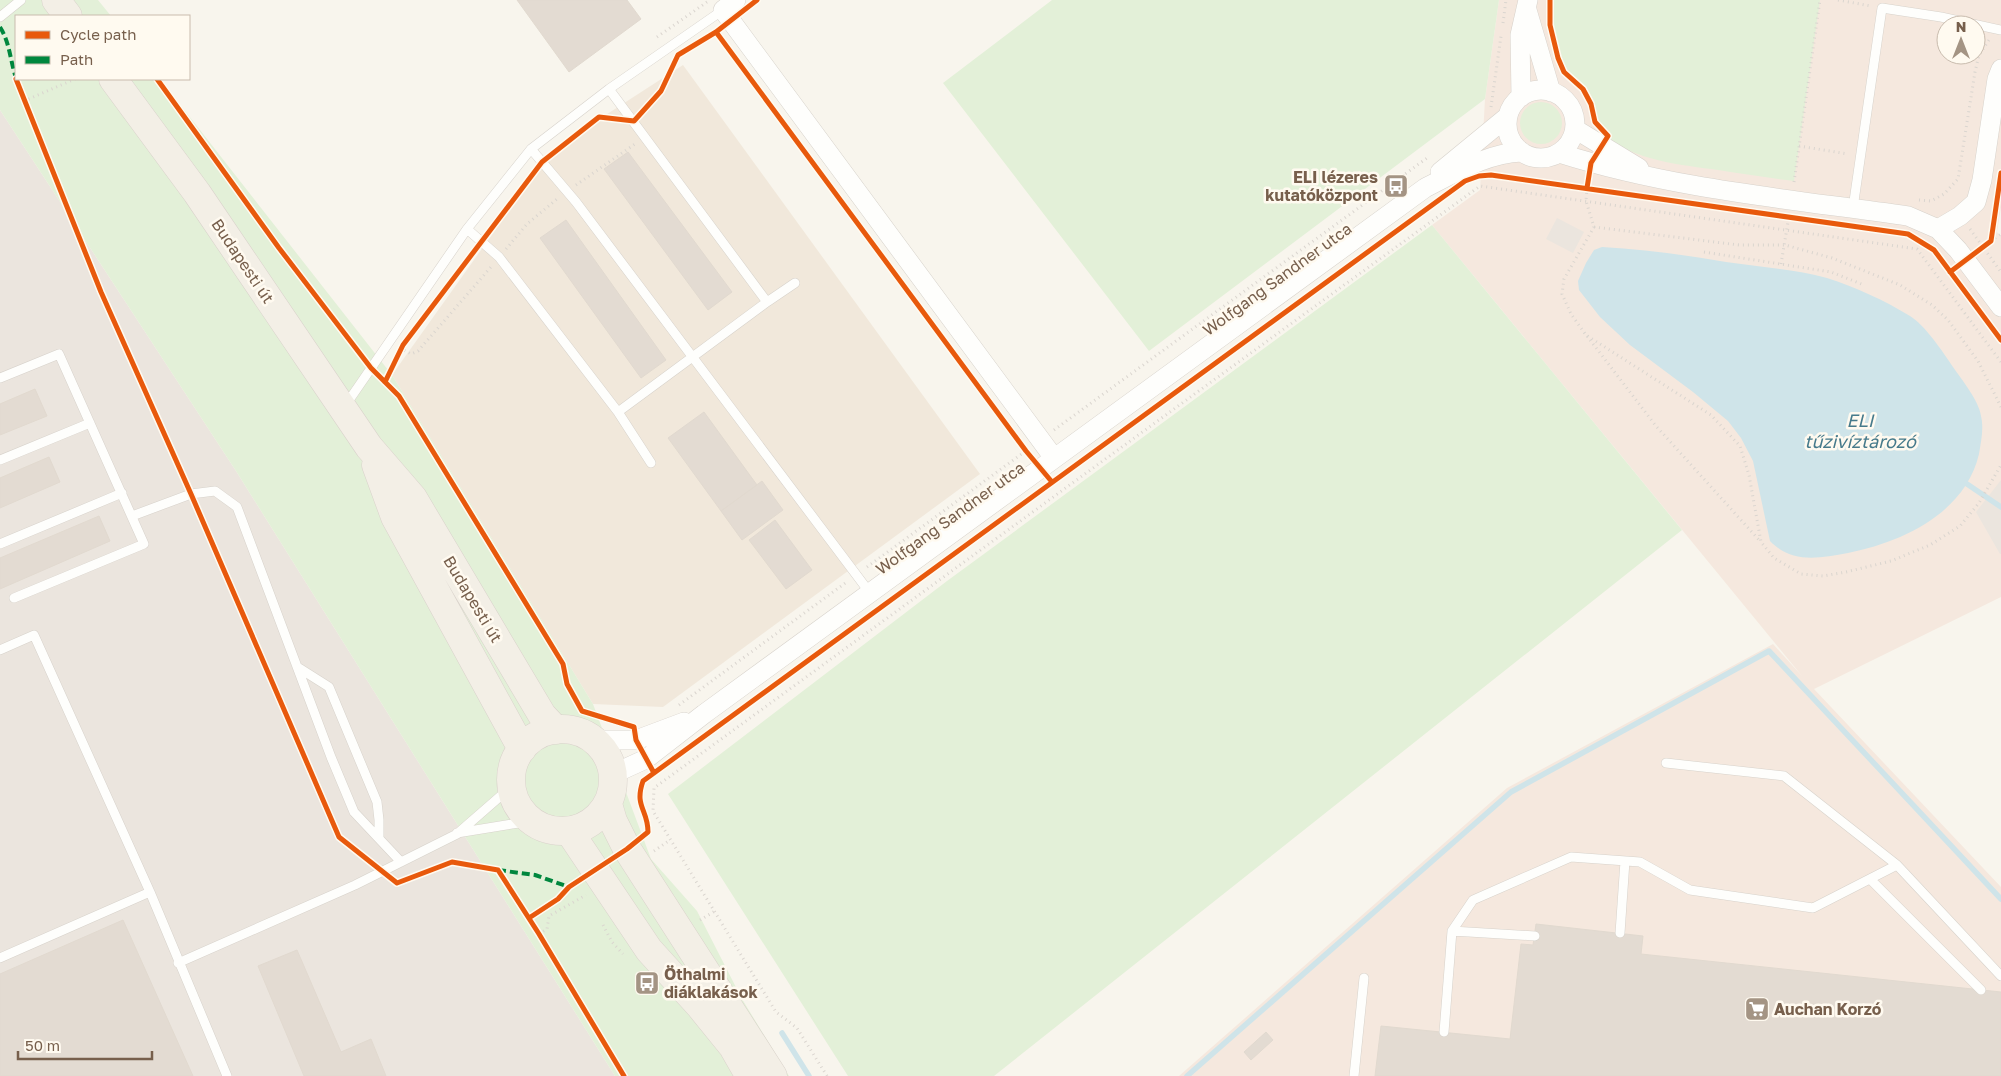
<svg xmlns="http://www.w3.org/2000/svg" width="2001" height="1076" font-family="'Golos Text',sans-serif">
	<style>
		.residential { fill: #f1e8db }
		.commercial { fill: #f5e8de; fill-rule: evenodd }
		.industrial { fill: #ebe5de }
		.green { fill: #e3f0d8 }
		.water { fill: #cfe4e9 }
		.lines { fill: none; stroke-linecap: round; stroke-linejoin: round }
		.stream { stroke: #cfe4e9; stroke-width: 5.5 }
		.building { fill: #e3dbd2; stroke: #e1d9cf }
		.service-casing { stroke: #d7d2cb; stroke-width: 10 }
		.minor-casing { stroke: #d7d2cb; stroke-width: 20 }
		.primary-casing { stroke: #d9d2cb; stroke-width: 29 }
		.path { stroke: #dad5cf; stroke-width: 3; stroke-dasharray: 1 4; stroke-linecap: butt }
		.service { stroke: #fefefc; stroke-width: 9 }
		.minor { stroke: #fefefc; stroke-width: 19 }
		.primary { stroke: #f3efe6; stroke-width: 28 }
		.quiet { stroke: #00873e; stroke-width: 4; stroke-dasharray: 8 4; stroke-linecap: butt }
		.cycleway-casing { stroke: #fffaf0; stroke-width: 8 }
		.cycleway { stroke: #e8590c; stroke-width: 5 }
		.labels { text-anchor: middle; dominant-baseline: central; stroke-width: 5; stroke-linejoin: round; paint-order: stroke }
		.poi-label { font-size: 16px; font-weight: bold; fill: #775f4c; stroke: #fffaf0; text-anchor: start }
		.street-label { font-size: 16px; fill: #775f4c; stroke: #fffaf0 }
		.water-label { font-size: 18px; font-style: italic; fill: #467a8b; stroke: #fffaf0 }
	</style>
	<rect width="100%" height="100%" fill="#f8f5ed"/>
	<path class="residential" d="M683,65l297,409 -317,233 -70,-3 -201,-329 161,-226z"/>
	<path class="commercial" d="M1499,0h502v207l-4,25 4,5v360l-187,92 187,198v189h-822l328,-288 266,-144 29,32 -370,-451 48,-35 5,-91zM1946,25h30v30h-30z"/>
	<path class="industrial" d="M0,110l236,361 379,605h-615z
		M1557,218l27,14 -11,21 -27,-14z
		M2001,480v74h-1l-24,-42z"/>
	<path class="green" d="M0,0h98l13,16h-95v63h144l232,296 201,329 58,155 46,52 45,88 47,77h-174l-379,-605 -236,-361z
		M1052,0h447l-14,99 -336,252 -206,-268z
		M1550,0h270l-26,181c-25,-3 -50,-7 -76,-11 -35,-5 -84,-9 -111,-34 -16,-16 -12,-32 -24,-47 -5,-6 -12,-10 -17,-15 -14,-15 -16,-54 -16,-74z
		M1520 123a21 21 0 1 1 42 0a21 21 0 1 1-42 0Z
		M1432,225l250,305 -688,546h-146l-180,-282 279,-213z"/>
	<path class="water" d="M1602,247c41,2 83,8 124,15 33,5 69,7 101,16 28,9 57,22 83,38 15,9 33,36 43,51 9,13 26,34 28,49 3,13 0,25 -2,38 -14,59 -76,88 -131,99 -29,5 -56,11 -78,-12l-17,-80 -12,-23 -13,-17 -35,-29 -63,-47 -30,-28 -21,-27 -1,-9 8,-18 8,-13z"/>
	<g class="lines">
		<path class="stream" d="M1967,484l34,23
			M782,1033l27,43
			M1187,1076l324,-284 258,-141 232,248"/>
	</g>
	<path class="building" d="M517,0h110l14,19 -72,53z
		M628,152l104,140 -24,18 -104,-141z
		M566,220l100,140 -25,18 -101,-140z
		M35,389l12,27 -47,19v-31z
		M704,412l53,73 -36,26 -53,-73z
		M49,457l11,25 -60,26v-30z
		M762,481l21,29 -41,30 -21,-29z
		M99,516l11,25 -110,48v-31z
		M775,520l37,50 -26,19 -37,-49z
		M123,920l70,156h-193v-102z
		M1536,924l107,12 -2,18 360,38v84h-626l6,-50 129,13 11,-95 12,1z
		M297,950l44,102 30,-13 15,37h-82l-46,-110z
		M1266,1032l7,8 -22,20 -7,-8z"/>
	<g class="lines">
		<defs>
			<path id="service" d="M0,17l21,-17
				M609,89l158,213
				M531,149l45,53 294,391
				M1853,208l29,-200 59,9 60,13
				M467,229l32,28 119,155 33,51
				M0,378l59,-24 85,190 -130,54
				M345,406l122,-177 64,-80 78,-60 114,-79
				M618,412l149,-110 28,-19
				M0,460l90,-37
				M132,516l59,-22 24,-3 22,16 94,250 23,55 47,50
				M0,544l122,-51
				M0,650l34,-15 116,257 77,184
				M299,668l30,19 48,115 2,18v17
				M1666,763l118,13 113,89 104,111
				M457,833l74,-12
				M1870,879l111,111
				M1452,931l83,5
				M1620,933l5,-72
				M0,958l150,-66
				M178,963l177,-78 102,-51 54,-47
				M1444,1032l8,-101 21,-31 98,-43 69,5 50,28 123,18 84,-43
				M1354,1076l10,-98"/>
			<path id="minor" d="M736,0l-13,10 331,448
				M1527,10l24,82
				M1507 124a34 34 0 1 1 68 0a34 34 0 1 1-68 0Z
				M1521,97l-1,-62 8,-35
				M1575,129l64,39
				M1559,153c113,36 232,46 349,63l30,13 20,21 43,57
				M1440,172l67,-55
				M1938,229l22,-13 16,-14 6,-22 15,-101 4,-10
				M594,740h42l48,-18
				M613,774l33,-15 58,-45 721,-526c30,-15 62,-35 97,-36"/>
			<path id="primary" d="M56,0l12,16
				M113,79l84,114 172,254 44,51 129,217 14,15
				M376,465l19,52 127,232
				M511 780a51 51 0 1 1 102 0a51 51 0 1 1-102 0Z
				M608,804l5,17 14,28 146,227
				M569,831l80,119 50,55 34,42 12,21"/>
		</defs>
		<use href="#service" class="service-casing"/>
		<use href="#minor" class="minor-casing"/>
		<use href="#primary" class="primary-casing"/>
		<path class="path" d="M1838,0l33,6
			M1503,23l3,-23
			M657,37l50,-35
			M24,101l51,-22
			M1491,107l10,-71
			M1799,146l49,8
			M1794,182l26,-182
			M576,185l59,-41
			M1587,188l-1,13 8,26 -30,52 -2,15 9,20 15,21 125,80 29,31 9,29 12,67 13,16 27,16 22,2 23,-4 45,-11 39,-16 30,-19 19,-23 22,-38
			M1919,200l12,1 13,-7 14,-15 17,-107 4,-17 10,-15
			M1594,227l145,18h46l47,13 68,27 32,20 16,15 30,41 23,46
			M1970,229l31,43
			M1991,241l10,-7
			M506,249l21,-25 30,-25
			M1704,252l127,20 33,13
			M1781,264l8,-48
			M1587,336l69,90 104,115
			M400,348l11,6 7,-3 73,-84
			M1054,430l373,-272
			M867,567l160,-117
			M679,705l169,-124
			M654,851l16,-11
			M700,920l15,-9
			M603,925l9,17 11,12
			M539,934l8,-5 2,-13 37,-21
			M827,1076l-30,-48 -21,-16 -123,-201 1,-23 826,-602 437,63 84,113"/>
		<use href="#service" class="service"/>
		<use href="#minor" class="minor"/>
		<use href="#primary" class="primary"/>
		<path class="quiet" d="M0,27c10,16 10,33 16,51
			M498,870l37,5 34,12"/>
		<defs>
			<path id="cycleway" d="M757,0l-41,32 310,419 26,31
				M1550,0v25l8,33 6,14 19,17 8,15 4,18 13,14 -17,27 -4,25
				M16,79l85,213 90,202 148,343 58,46 55,-21 46,8 41,64 85,142
				M157,79l122,169 92,120 28,28 164,268 4,20 15,27 52,16 2,13 18,33
				M1950,272l41,-31 10,-68
				M385,382l18,-37 139,-183 57,-45 35,4 27,-30 17,-36 38,-23
				M529,918l29,-19 11,-12 58,-38 21,-17c0,-23 -14,-25 -5,-51l822,-600 14,-5 12,-1 417,59 26,16 67,90"/>
		</defs>
		<use href="#cycleway" class="cycleway-casing"/>
		<use href="#cycleway" class="cycleway"/>
	</g>
	<defs>
		<symbol id="bus-square" viewBox="-11 -11 22 22"><rect x="-9" y="-9" width="18" height="18" rx="4" fill="#a49484" stroke="#fffaf0"/><path d="M-5-6H5V4H4V6H2V4H-2V6H-4V4H-5ZM-3.5-4V0h7V-4ZM-3.5 1.2v1.5H-2V1.2ZM2 1.2v1.5H3.5V1.2Z" fill="#fff"/></symbol>
		<symbol id="supermarket-square" viewBox="-11 -11 22 22"><rect x="-9" y="-9" width="18" height="18" rx="4" fill="#a49484" stroke="#fffaf0"/><path d="M-6-5.5h2.5l.6 2H6L4.5 2H-2.5L-4.4-4H-6ZM-1.5 3.2a1.3 1.3 0 1 0 .1 0ZM3 3.2a1.3 1.3 0 1 0 .1 0Z" fill="#fff"/></symbol>
	</defs>
	<g fill-rule="evenodd">
		<use href="#bus-square" x="1382" y="172" width="28" height="28"/>
		<use href="#bus-square" x="633" y="969" width="28" height="28"/>
		<use href="#supermarket-square" x="1743" y="995" width="28" height="28"/>
	</g>
	<g class="labels">
		<g class="poi-label">
			<text x="1378" y="177" text-anchor="end">ELI lézeres<tspan x="1378" dy="18">kutatóközpont</tspan></text>
			<text x="664" y="974">Öthalmi<tspan x="664" dy="18">diáklakások</tspan></text>
			<text x="1774" y="1009">Auchan Korzó</text>
		</g>
		<g class="street-label">
			<text transform="translate(243 261) rotate(56)">Budapesti út</text>
			<text transform="translate(1277 279) rotate(-36)">Wolfgang Sandner utca</text>
			<text transform="translate(950 518) rotate(-36)">Wolfgang Sandner utca</text>
			<text transform="translate(473 599) rotate(59)">Budapesti út</text>
		</g>
		<g class="water-label">
			<text x="1860" y="420">ELI<tspan x="1860" dy="21">tűzivíztározó</tspan></text>
		</g>
	</g>
	<rect x="15" y="15" width="175" height="65" fill="#fffaf0" stroke="#c9bcae"/>
	<rect x="25" y="31" width="25" height="8" fill="#e8590c" stroke="#c9bcae"/>
	<text x="60" y="40" font-size="15" fill="#775f4c">Cycle path</text>
	<rect x="25" y="56" width="25" height="8" fill="#00873e" stroke="#c9bcae"/>
	<text x="60" y="65" font-size="15" fill="#775f4c">Path</text>
	<g transform="translate(1961 40)"><circle r="24" fill="#fffaf0" stroke="#c9bcae"/>
	<path d="M0-4L9 19L0 12L-9 19Z" fill="#a49484"/>
	<text y="-8" font-size="14" font-weight="bold" text-anchor="middle" fill="#775f4c">N</text>
	</g>
	<path d="M18 1051v8h134v-8" fill="none" stroke="#775f4c" stroke-width="2.5"/>
	<text x="25" y="1051" font-size="15" fill="#775f4c" stroke="#fffaf0" stroke-width="4" paint-order="stroke">50 m</text>
</svg>
